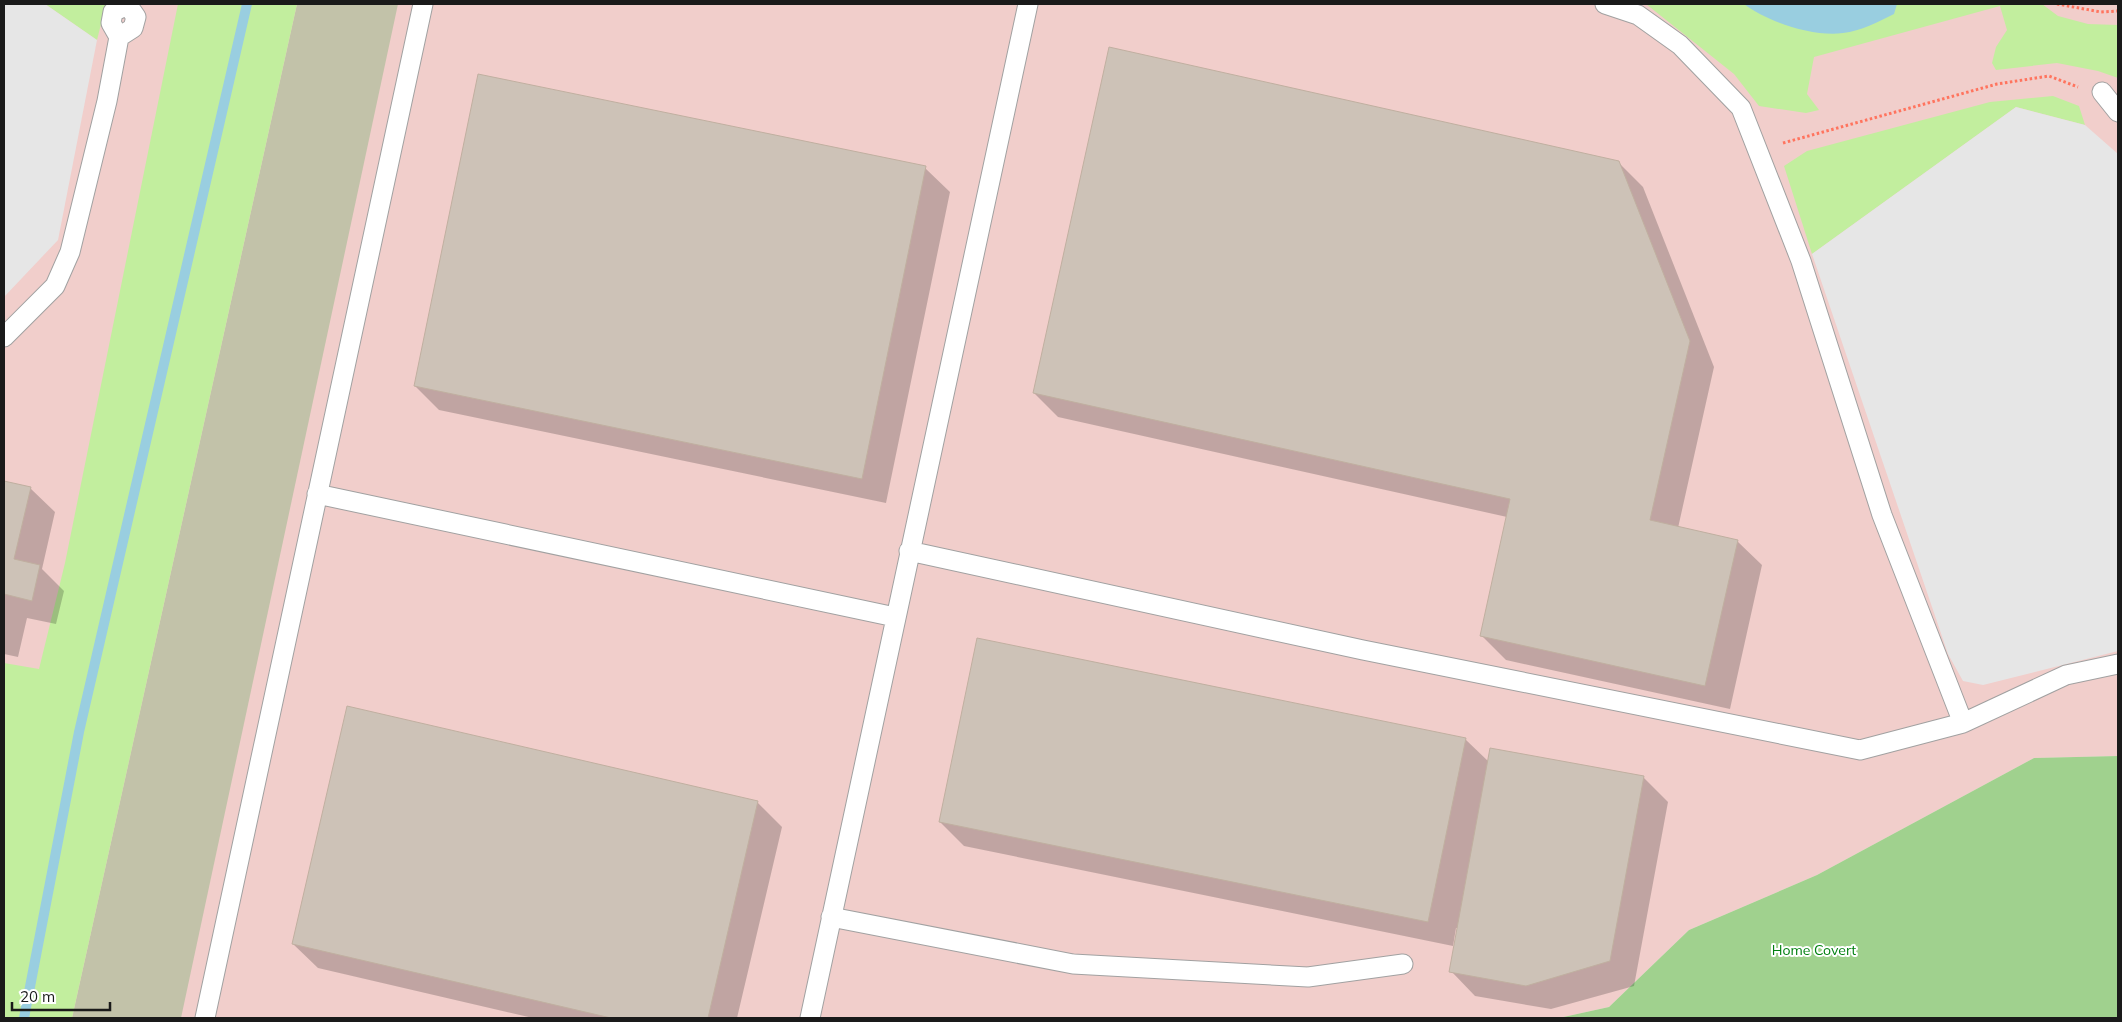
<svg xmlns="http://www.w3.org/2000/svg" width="2122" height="1022" font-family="Mulish,sans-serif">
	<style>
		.commercial { fill: #f1cecb }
		.construction { fill: #c2c2a9 }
		.grass { fill: #c2ee9e }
		.forest { fill: #a0d18e }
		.parking { fill: #e6e6e6 }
		.water { fill: #99cee0 }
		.shadow { fill: #0003 }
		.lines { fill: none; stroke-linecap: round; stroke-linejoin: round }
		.stream { stroke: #99cee0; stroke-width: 10 }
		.building { fill: #cdc2b7; stroke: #c0afa0 }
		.service-casing { stroke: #a1a1a1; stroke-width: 21 }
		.path { stroke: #ff745e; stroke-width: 3; stroke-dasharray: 2.5 2.5; stroke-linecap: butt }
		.service { stroke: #fff; stroke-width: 19 }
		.labels { text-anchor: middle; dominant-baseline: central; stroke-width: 4; stroke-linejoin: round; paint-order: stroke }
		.park-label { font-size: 14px; fill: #018010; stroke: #fff }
	</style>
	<rect width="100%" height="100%" fill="#eee9de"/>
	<path class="commercial" d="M4,4h2114v752l-84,2 -217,117 -128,55 -80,77 -50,11h-1555z"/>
	<path class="construction" d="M297,4h101l-217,1014h-109z"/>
	<path class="grass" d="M45,4h61l-9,36z
		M178,4h119l-225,1014h-68v-355l35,6 26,-106z
		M1646,4h396l16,12 30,8 30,1v53l-20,-7 -41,-8 -61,7 -4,-7 4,-16 11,-17 -7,-24 -186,51 -7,37 12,16 -13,3 -47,-7 -25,-32z
		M2053,96l26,10 6,19 -69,-18 -204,147 -28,-88 23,-15 183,-49z"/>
	<path class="forest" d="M2118,756v262h-559l50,-11 80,-77 128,-55 217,-117z"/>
	<path class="parking" d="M4,4h41l52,36 -39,200 -54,57z
		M2016,107l69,18 33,29v497l-135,34 -20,-4 -15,-27 -136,-400z"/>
	<path class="water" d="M1744,4h153l-3,10c-16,8 -33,17 -51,19 -30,4 -75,-11 -99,-29z"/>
	<path class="shadow" d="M1618,162l25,25 71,180 -36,161 59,13 25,24 -32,144 -224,-49 -25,-25 26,-118 -449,-100 -24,-24z
		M925,168l25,24 -64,311 -447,-93 -24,-24z
		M4,482l26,6 25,24 -13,57 22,22 -8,33 -29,-6 -9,39 -14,-3z
		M1465,739l24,23 154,15 25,25 -34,184 -83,23 -76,-13 -24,-25 8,-43h-3l-3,18 -489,-100 -24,-24z
		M757,802l25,25 -45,191h-204l-215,-50 -25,-24z"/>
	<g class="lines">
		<path class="stream" d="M24,1018l55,-286 168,-728"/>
	</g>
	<path class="building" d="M1109,47l510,114 71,180 -40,179 88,20 -33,146 -225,-50 30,-137 -477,-106z
		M478,74l448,92 -64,313 -448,-93z
		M4,481l27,6 -17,72 26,6 -8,36 -28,-7z
		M977,638l489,100 -38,184 -489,-100z
		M347,706l411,95 -50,217h-97l-319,-74z
		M1490,748l154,28 -34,185 -84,25 -77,-14z"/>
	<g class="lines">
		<defs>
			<path id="service" d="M1605,4l33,11 42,30 61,63 60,153 81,254 81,208
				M119,37l14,-9 3,-11 -9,-13
				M2102,92l16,20
				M4,337l51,-51 15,-34 37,-151 12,-64 -8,-14 2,-11 14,-7
				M317,494l578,123
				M909,551l454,99 497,100 103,-27 103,-48 52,-11
				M831,917l242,47 235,13 95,-13
				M205,1018l218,-1014
				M810,1018l218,-1014"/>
		</defs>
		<use href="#service" class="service-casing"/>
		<path class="path" d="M2057,4l44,8 17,-1
			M1783,143l214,-59 52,-8 29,11"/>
		<use href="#service" class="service"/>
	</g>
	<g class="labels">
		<g class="park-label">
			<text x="1814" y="950">Home Covert</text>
		</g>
	</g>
	<rect width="2122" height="1022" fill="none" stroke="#1a1a1a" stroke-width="10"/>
	<path d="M12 1002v8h98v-8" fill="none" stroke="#1a1a1a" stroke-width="2.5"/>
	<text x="20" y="1002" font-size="15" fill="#1a1a1a" stroke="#ffffff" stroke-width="4" paint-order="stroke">20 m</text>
</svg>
